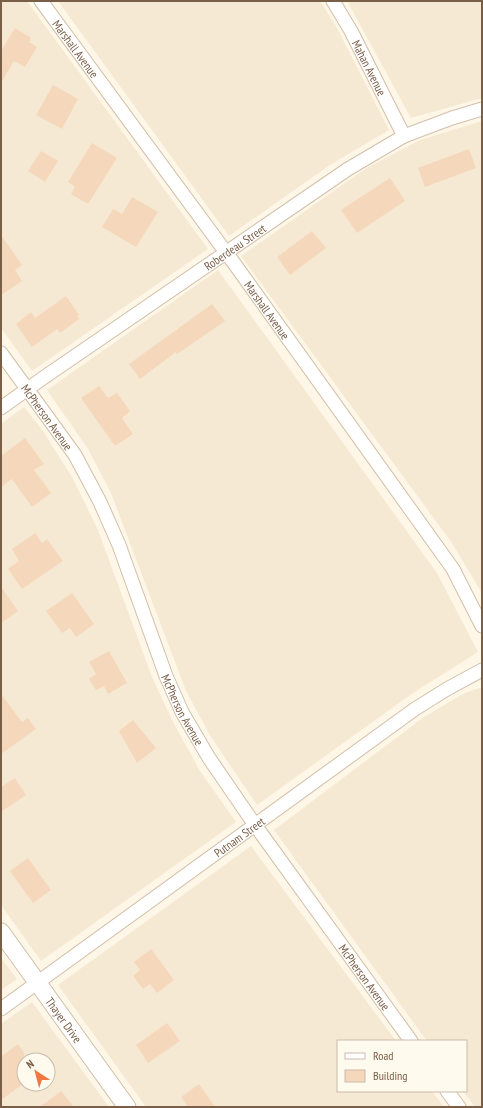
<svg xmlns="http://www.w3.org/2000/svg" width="483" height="1108" font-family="'PT Sans Narrow',sans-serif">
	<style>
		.residential { fill: #f6e9d3; fill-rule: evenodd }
		.building { fill: #f5d7bb }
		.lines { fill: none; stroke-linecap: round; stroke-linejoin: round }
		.minor-casing { stroke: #d1bfaa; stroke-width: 15 }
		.tertiary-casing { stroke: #d1bfaa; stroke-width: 19 }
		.minor { stroke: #fff; stroke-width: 13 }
		.tertiary { stroke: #fff; stroke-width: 17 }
		.labels { text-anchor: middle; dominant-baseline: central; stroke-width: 3; stroke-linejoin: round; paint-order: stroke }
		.street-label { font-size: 12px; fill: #795e48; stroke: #fffaee }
	</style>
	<rect width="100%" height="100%" fill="#fef6e6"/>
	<path class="residential" d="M1,1h26l181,248 -176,122 -31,-43z
		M58,1h262l16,25 53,104 -59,35 -101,71z
		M347,1h135v97l-71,20z
		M482,121v472l-30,-50 -211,-287 124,-87 55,-29z
		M218,270l219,303 41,79 -65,41 -156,112 -46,-68 -25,-46 -75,-198 -23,-44 -41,-59z
		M24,407l19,24 30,48 25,51 54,147 20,43 28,51 36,51 -195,139 -40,-56v-481z
		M482,687v420h-7l-12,-16h3v-50h-39l-153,-211 150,-113 39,-23z
		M251,846l145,195h-58v50h94l12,16h-298l-88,-122z
		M1,958l16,21 -16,11z
		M32,1002l77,105h-108v-83zM24,1060h24v24h-24z"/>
	<path class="building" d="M15,28l16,10 -2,4 8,5 -12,20 -11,-6 -13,22v-32z
		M53,85l25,14 -16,30 -26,-14z
		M92,143l25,15 -29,46 -17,-10 4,-7 -7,-5z
		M469,149l7,19 -51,19 -7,-19z
		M41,151l17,10 -13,21 -17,-11z
		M390,178l15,23 -48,32 -16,-23z
		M132,197l26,15 -22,35 -34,-20 11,-18 9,5z
		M312,231l14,17 -36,27 -13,-18z
		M1,235l21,30 -7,5 7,11 -21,14z
		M66,296l13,19 -2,1 2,3 -19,14 -3,-4 -25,18 -16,-23 15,-12 4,6z
		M212,304l13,17 -48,33 -1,-2 -36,27 -11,-15z
		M99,386l9,12 9,-5 13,18 -8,7 11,16 -18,12 -34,-48z
		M25,438l19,26 -10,6 17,23 -19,14 -20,-28 -11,8v-31z
		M35,533l7,10 5,-4 16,22 -41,28 -14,-20 11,-8 -7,-12z
		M1,587l17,24 -17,12z
		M72,593l22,31 -18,13 -6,-9 -8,5 -16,-22z
		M109,651l18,32 -19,11 -4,-8 -8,4 -7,-11 7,-5 -7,-12z
		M1,694l21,28 6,-4 8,11 -35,25z
		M133,720l23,28 -19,15 -18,-32z
		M15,778l11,17 -25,17v-25z
		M28,858l23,32 -18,13 -23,-32z
		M151,949l23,31 -17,13 -7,-9 -7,5 -10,-13 7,-6 -6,-8z
		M167,1023l13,18 -32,22 -12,-18z
		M18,1044l6,9v15l-8,6 7,10 -22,16v-46l1,2z
		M199,1084l16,23h-27l-7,-10z
		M61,1091l13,16h-34z"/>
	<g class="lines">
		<defs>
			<g id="minor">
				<path id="s1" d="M41,1l195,265 217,303 29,57"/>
				<path id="s2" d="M333,1l18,30 53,105"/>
				<path id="s3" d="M1,353l74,102 25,47 19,43 47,131 16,36 27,46 46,67 156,216"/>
				<path id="s4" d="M1,408l42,-30 305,-209 56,-33 48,-18 30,-9"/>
				<path id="s5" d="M1,1009l414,-300 32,-20 35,-19"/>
				<path d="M447,1091l12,16"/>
			</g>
			<g id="tertiary">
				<path id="s6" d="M1,932l126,175"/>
			</g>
		</defs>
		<use href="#minor" class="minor-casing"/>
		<use href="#tertiary" class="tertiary-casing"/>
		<use href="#minor" class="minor"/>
		<use href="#tertiary" class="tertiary"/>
	</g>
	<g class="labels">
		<g class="street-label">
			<text stroke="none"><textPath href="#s1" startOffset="59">Marshall Avenue</textPath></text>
			<text stroke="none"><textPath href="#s2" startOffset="76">Mahan Avenue</textPath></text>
			<text stroke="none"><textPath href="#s4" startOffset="284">Roberdeau Street</textPath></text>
			<text stroke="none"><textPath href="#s1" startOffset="383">Marshall Avenue</textPath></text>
			<text stroke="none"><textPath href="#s3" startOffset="79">McPherson Avenue</textPath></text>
			<text stroke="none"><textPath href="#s3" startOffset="403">McPherson Avenue</textPath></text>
			<text stroke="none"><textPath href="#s5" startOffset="294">Putnam Street</textPath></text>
			<text stroke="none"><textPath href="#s3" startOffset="727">McPherson Avenue</textPath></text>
			<text stroke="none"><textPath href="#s6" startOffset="108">Thayer Drive</textPath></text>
		</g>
	</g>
	<rect width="483" height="1108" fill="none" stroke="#795e48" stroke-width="4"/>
	<rect x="337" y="1040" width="130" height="52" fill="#fffaee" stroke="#c9bcac"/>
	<rect x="345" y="1053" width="20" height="6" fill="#ffffff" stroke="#c9bcac"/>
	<text x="373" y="1060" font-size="12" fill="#795e48">Road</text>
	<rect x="345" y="1070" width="20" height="12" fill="#f5d7bb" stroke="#c9bcac"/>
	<text x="373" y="1080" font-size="12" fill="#795e48">Building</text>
	<g transform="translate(36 1072) rotate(324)"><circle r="19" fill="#fffaee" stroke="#c9bcac"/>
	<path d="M0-3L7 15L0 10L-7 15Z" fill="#f07742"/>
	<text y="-6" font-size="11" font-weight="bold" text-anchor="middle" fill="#795e48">N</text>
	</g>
</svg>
